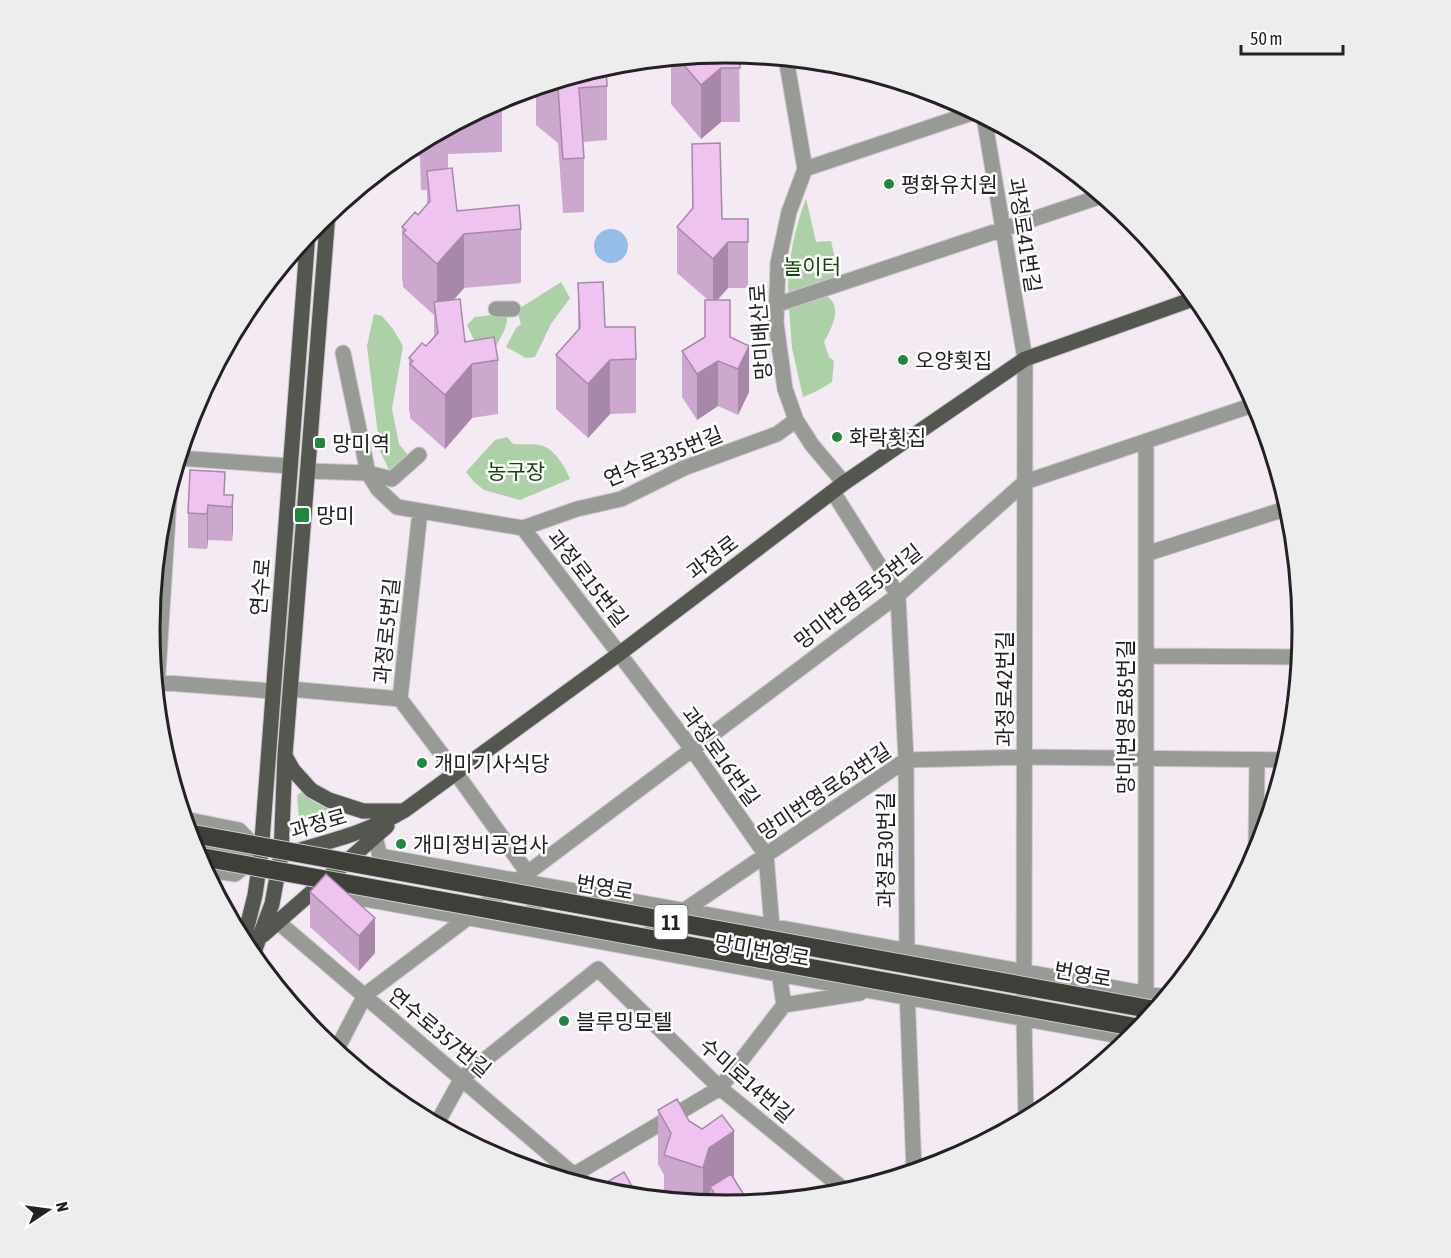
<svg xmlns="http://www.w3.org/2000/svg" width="1451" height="1258" font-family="'Asap Condensed','Noto Sans KR',sans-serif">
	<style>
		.green { fill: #acd1a7 }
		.water { fill: #94bde9 }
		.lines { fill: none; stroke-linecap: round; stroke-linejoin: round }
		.minor-casing { stroke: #cec6ce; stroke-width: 17 }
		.major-casing { stroke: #cec6ce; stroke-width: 17 }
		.minor { stroke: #989a96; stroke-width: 15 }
		.major { stroke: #535750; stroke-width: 15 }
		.highway-bridge-casing { stroke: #cec6ce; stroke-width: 20; stroke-linecap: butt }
		.highway-bridge { stroke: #3c4038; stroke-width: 18 }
		.wall { fill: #cda8ce }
		.shaded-wall { fill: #a788a8 }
		.building { fill: #eec3f0; stroke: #a788a8; stroke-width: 1.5 }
		.poi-dot { fill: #21873c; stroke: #fff; stroke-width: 2 }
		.labels { text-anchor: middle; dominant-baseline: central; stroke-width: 5; stroke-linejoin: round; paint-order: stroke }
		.shield { fill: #fff; stroke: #666466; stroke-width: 1.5 }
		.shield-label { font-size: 20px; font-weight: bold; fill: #242124 }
		.poi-label { font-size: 21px; fill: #242124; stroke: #fff; text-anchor: start }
		.street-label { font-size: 21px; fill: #242124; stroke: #fff }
		.park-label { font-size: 21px; fill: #0f4709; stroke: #fff }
		.rim { fill: none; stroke: #242124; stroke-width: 3 }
	</style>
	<rect width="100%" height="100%" fill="#f3eaf3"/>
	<path class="green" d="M806,198l10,44 15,-1 9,39 -47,16 -5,-5c0,-33 7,-62 18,-93z
		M561,282l9,16 -19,26 -16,33 -9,1 -20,-11 10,-19 5,-4 -4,-14z
		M825,295c19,11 7,32 -1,47l5,15 5,4 -2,21 -13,8 -16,7 -11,-49 -3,-41z
		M507,313c2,17 -9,24 -13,40l-16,-4 -11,-24 8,-8z
		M374,314l8,2 11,13 10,17 -11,63 7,35 9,11 -18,17 -10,-21 -13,-105z
		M507,437l6,7c9,1 21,-1 30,2 12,4 23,22 27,33l-50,21 -36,-10 -11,-9 -7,-9 29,-32z
		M302,792l12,10 17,8v3l-32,7 -2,-25z"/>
	<path class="water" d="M594 246a17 17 0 1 1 34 0a17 17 0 1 1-34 0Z"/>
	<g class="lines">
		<defs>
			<path id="minor" d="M786,58l19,111 -16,43 -11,51 -2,60 9,66 11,31 16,25 32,38
				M984,117l41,242 -1,660 2,100
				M805,169l170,-57
				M776,305l326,-109
				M496,309h17
				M343,353l25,120 24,6 27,-24
				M178,458l112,8
				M308,471l60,2 10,16 19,18 126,21 54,-19 44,-10 63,-31 93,-34 19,-14
				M833,492l65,103 8,165 1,199
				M420,511l-20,188 56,74 71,99 5,12 4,44
				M523,528l169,221 74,106 6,72 12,78 -64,83 -155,92
				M1146,554l142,-46
				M1146,656l153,1
				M154,682l118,9
				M290,689l110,10
				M156,704l14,-219
				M184,819l55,11 18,19
				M375,837l5,19 785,141
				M191,843l54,10 16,1
				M1256,853l1,-93
				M203,869l32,5 16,-13
				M332,893l799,145
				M278,922l296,253
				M639,941l267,-181 118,-3 261,3
				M598,969l122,119 127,104
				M907,989l7,182
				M1146,994v-553
				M784,1005l76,-12
				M336,1051l29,-56 533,-400 127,-113 231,-78
				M436,1125l26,-47 136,-109"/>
			<path id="major" d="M285,756l8,14 18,20 18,10 34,11h39
				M293,852c41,-12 75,-20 112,-42l214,-156 225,-171 181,-124 171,-61
				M263,935l124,-109
				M243,943l12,-48 6,-41 47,-621
				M252,957l20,-53 9,-49 4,-100 43,-542"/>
		</defs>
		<use href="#minor" class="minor-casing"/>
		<use href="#major" class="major-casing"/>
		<use href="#minor" class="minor"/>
		<use href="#major" class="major"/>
		<defs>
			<path id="highway-bridge" d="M188,833l967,177
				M196,856l944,172"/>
		</defs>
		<use href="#highway-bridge" class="highway-bridge-casing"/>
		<use href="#highway-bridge" class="highway-bridge"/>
	</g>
	<path class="wall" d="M726,52l13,2 1,68h-19l-20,17 -30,-35v-46z
		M606,66l1,20v54l-24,2 1,16v54l-21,1 -5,-70 -22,-18v-38z
		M502,98v54l-54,2v14l9,43 64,18v54l-57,5 -10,12 11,42 33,18v54l-26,4 -27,31 -35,-31v-5l-1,-1v-54l17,-12 8,-9v-22l-31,-28v-5l-1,-1v-54l16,-12 9,-10v-15h-6l-1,-33 -10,-10z
		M692,144l30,75h26v69h-20l-11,12 32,92 -11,23 -20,-9 -21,14 -15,-23v-46l23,-14 3,-37 -31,-27v-46l15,-17z
		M578,283l27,44 31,32v54l-26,1 -22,24 -32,-29v-54l22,-25z
		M225,495h8l-1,46 -24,-1 -1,9 -19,-1v-35z
		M326,874l49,79 -16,18 -49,-44v-35z
		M658,1110l31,11 36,84 -15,-1v-3l-1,3 -45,-5v-24l-6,-11z"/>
	<path class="shaded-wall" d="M721,68v54l-20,17v-54z
		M464,234v54l-27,30v-54z
		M728,242v46l-15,17v-46z
		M749,346v46l-11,23v-46z
		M610,360v54l-22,24v-54z
		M718,361v45l-21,14v-46z
		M472,364v54l-27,31v-54z
		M233,495v35l-1,11v-34z
		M208,505v35l-1,9v-35z
		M375,918v35l-16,18v-35z
		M734,1131v54l-24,2v14l-1,3 -6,-1v-35l6,-20z
		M634,1190v6h-9z"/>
	<path class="building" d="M726,52l13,2 1,14h-19l-20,17 -24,-28z
		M606,66l1,20 -28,2 5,70 -21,1 -5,-70 -8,-6z
		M448,127v8l-17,1z
		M720,143l2,76h26v23h-20l-15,17 -36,-32 16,-19 -1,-64z
		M452,168l5,43 62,-6 2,24 -57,5 -27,30 -34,-31 3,-3 -4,-3 13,-15 3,3 12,-14 -3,-30z
		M603,282l2,45h30l1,32 -26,1 -22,24 -32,-29 24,-27 -2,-45z
		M460,299l5,43 29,-5 4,23 -26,4 -27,31 -35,-31 3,-3 -4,-3 13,-15 4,3 12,-13 -4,-31z
		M705,300h25v37l19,9 -11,23 -20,-8 -21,13 -15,-23 23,-14z
		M190,470l35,2 -1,23h9l-1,12 -24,-2 -1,9 -19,-1z
		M326,874l49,44 -16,18 -49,-44z
		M677,1099l12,22 13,8 20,-14 12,16 -25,17 -6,20 -39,-13 7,-22 -13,-23z
		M554,1169l5,9 -14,-4z
		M624,1172l10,18 -9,6 -12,-2 -18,-5z
		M731,1174l18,29 -27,2 -12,-18z"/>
	<g class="poi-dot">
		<circle cx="889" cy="184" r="6"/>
		<circle cx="903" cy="360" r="6"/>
		<circle cx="837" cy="437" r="6"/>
		<rect x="314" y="437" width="12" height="12" rx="3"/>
		<rect x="294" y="507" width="16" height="16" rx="3"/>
		<circle cx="422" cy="763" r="6"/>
		<circle cx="401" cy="844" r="6"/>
		<circle cx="564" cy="1021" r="6"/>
	</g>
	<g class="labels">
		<rect class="shield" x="654.5" y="905" width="33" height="34" rx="4.5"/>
		<g class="shield-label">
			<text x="671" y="922">11</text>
		</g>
		<g class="poi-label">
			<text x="901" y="184">평화유치원</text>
			<text x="915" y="360">오양횟집</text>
			<text x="849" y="437">화락횟집</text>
			<text x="332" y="443">망미역</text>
			<text x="316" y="515">망미</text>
			<text x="434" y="763">개미기사식당</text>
			<text x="413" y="844">개미정비공업사</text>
			<text x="576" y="1021">블루밍모텔</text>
		</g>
		<g class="street-label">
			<text transform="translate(1025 235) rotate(81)">과정로41번길</text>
			<text transform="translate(760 332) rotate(-94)">망미배산로</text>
			<text transform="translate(663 456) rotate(-22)">연수로335번길</text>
			<text transform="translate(712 557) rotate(-37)">과정로</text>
			<text transform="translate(588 578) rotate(52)">과정로15번길</text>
			<text transform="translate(260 587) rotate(-85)">연수로</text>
			<text transform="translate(858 596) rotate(-38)">망미번영로55번길</text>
			<text transform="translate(386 631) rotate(-84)">과정로5번길</text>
			<text transform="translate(1004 689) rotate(-90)">과정로42번길</text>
			<text transform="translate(1125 717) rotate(-90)">망미번영로85번길</text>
			<text transform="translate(721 756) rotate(54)">과정로16번길</text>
			<text transform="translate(824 791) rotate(-34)">망미번영로63번길</text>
			<text transform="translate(318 823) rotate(-16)">과정로</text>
			<text transform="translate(885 850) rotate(-90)">과정로30번길</text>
			<text transform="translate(605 887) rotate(10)">번영로</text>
			<text transform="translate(762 950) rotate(10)">망미번영로</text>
			<text transform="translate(1083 974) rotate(10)">번영로</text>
			<text transform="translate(440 1032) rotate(40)">연수로357번길</text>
			<text transform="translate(747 1080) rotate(41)">수미로14번길</text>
		</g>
		<g class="park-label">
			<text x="812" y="266">놀이터</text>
			<text x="516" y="471">농구장</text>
		</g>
	</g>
	<path d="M0 0H1451V1258H0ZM160 629a566 566 0 1 1 1132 0a566 566 0 1 1-1132 0Z" fill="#ededed" fill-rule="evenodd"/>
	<path class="rim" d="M160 629a566 566 0 1 1 1132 0a566 566 0 1 1-1132 0Z"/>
	<g transform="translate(48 1210) rotate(77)" stroke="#ffffff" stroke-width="4.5" paint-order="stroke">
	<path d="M0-4.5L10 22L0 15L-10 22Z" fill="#242124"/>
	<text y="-9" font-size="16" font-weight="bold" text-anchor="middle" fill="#242124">N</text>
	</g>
	<path d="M1241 45v9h102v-9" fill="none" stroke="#242124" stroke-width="3"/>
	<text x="1250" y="45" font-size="18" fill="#242124" stroke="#ffffff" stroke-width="4.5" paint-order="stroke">50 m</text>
</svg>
